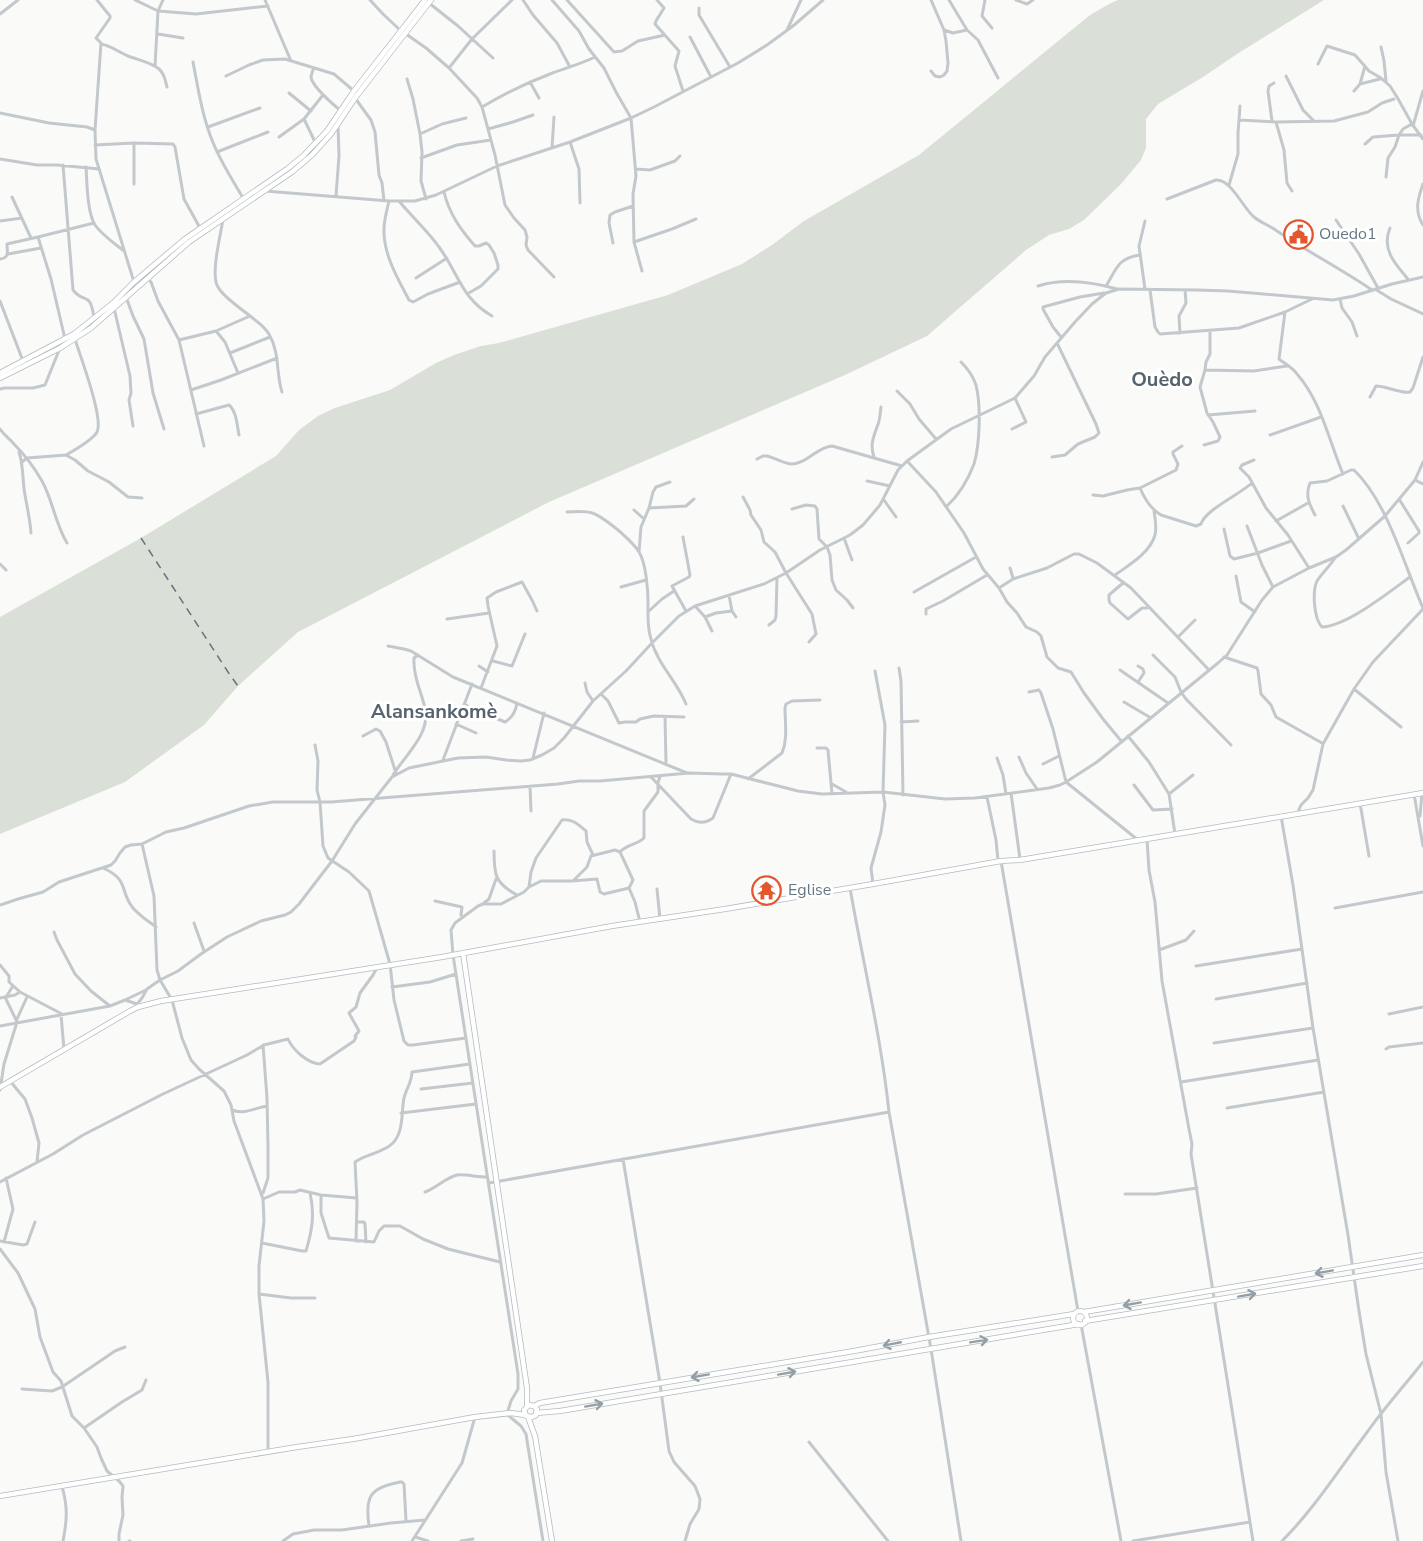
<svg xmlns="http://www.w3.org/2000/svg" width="1423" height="1541" font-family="'Nunito Sans',sans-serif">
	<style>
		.green { fill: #dadfd7 }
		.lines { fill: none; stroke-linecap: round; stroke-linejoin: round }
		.ferry { stroke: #60757c; stroke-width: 1.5; stroke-dasharray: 8 6; stroke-linecap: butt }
		.secondary-casing { stroke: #b3babf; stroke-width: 6 }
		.street { stroke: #c3c8cc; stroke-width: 3 }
		.secondary { stroke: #fff; stroke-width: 4.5 }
		.oneway { stroke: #939fa8 }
		.labels { text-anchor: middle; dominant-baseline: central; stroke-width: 6; stroke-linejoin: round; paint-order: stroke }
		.poi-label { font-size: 16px; fill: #657683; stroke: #fff; text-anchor: start }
		.quarter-label { font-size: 20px; font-weight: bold; fill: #57646e; stroke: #fff }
	</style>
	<rect width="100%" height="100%" fill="#fafaf8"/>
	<path class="green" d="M1118,0h206l-87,54 -34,23 -45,27 -12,15v29l-5,12 -20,24 -37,36 -15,9 -20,6 -23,15 -99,86 -82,39 -296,127 -251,130 -60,54 -34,39 -79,57 -125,52v-217l141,-79 135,-82 23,-26 19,-14 17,-8 55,-18 46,-27 18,-8 27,-9 18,-3 169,-48 74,-31 30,-19 32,-24 115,-66 171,-140 21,-12z"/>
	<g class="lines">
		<path class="ferry" d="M141,538l87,134 10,14"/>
		<defs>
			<path id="secondary" d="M0,373l74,-39 39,-31 21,-21 51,-43 102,-70 16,-13 24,-25 27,-40 71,-91
				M0,378l60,-30 31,-20 98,-86 103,-70 20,-17 19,-21 24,-36 76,-98
				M463,953l64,435v18
				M0,1087l130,-76 8,-4 23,-6 281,-44 170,-31 113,-17 148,-25 128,-23 19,-1 403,-67
				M1073 1318a7 7 0 1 1 14 0a7 7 0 1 1-14 0Z
				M1084,1312l339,-57
				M1085,1321l338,-55
				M534,1406l3,3 -1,6 -4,2 -6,-1 -2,-6 5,-5 5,1 6,-3 314,-52 75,-14 145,-23
				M536,1413l24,-2 519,-87
				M528,1417l7,19 17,105
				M0,1496l297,-49 56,-8 122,-22 36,-4 14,2"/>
		</defs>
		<use href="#secondary" class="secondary-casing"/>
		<path class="street" d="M97,0l13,16v2l-14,20 5,5 -6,87 1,29 38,123
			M135,0l23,11 38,3 72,-8
			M265,0l26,61
			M370,0l13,14 17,16
			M523,0l10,15 24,28 13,24
			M552,0l27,31 10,18 15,19 12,24 15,26 5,58 -3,18 1,48 8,29
			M567,0l47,52 8,-1 16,-10 27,-6
			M657,0l7,8 -8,13 -1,3 24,27 -4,15 8,25
			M931,0l13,30 2,11 2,22 -1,8 -3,4 -4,2 -5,-1 -4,-5
			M949,0l18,30 11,10 20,38
			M985,0l-3,16 10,12
			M1016,0l11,4 6,-4
			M429,3l29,23 35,32
			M699,8v7l31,52
			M0,14l18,-14
			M787,30l14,-30
			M944,30l9,3 14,-3
			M158,34l25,4
			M406,34l20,14 23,20 28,30 5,9 13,48 10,50 9,13 11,12 2,7 -1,8 2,5 26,27
			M690,37l21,40
			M101,44c9,1 17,8 27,12 10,4 23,6 31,13 6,5 6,11 8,18
			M1381,47l3,14 2,20
			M193,62c5,26 9,53 19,78 8,21 20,39 31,58
			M1318,64l9,-18 28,9 14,16 12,7 9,8 7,11 15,27 11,15
			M155,66l3,-55 5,-11
			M314,68c-1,1 -3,8 -3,9 1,10 23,28 30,34
			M449,68l23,-29 40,-39
			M226,76l23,-11 14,-5 22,-1 49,15 20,17
			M1286,76l17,34 10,10
			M407,79l6,20 7,35 2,18 -1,29 5,18
			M530,82l9,16
			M1360,84l20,-5
			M1354,91l6,-7 5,-18
			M289,93l22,18
			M355,98l16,22 4,12 4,43 3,8 2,18
			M482,107c22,-13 44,-24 68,-33 15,-6 31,-10 45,-17
			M0,113l49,10 38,4 8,3
			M304,119l12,25
			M1239,120l37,2 58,-1 34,-9 14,-9 12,-4
			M1272,121l-4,-30 1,-5 5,-3
			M1276,122l8,28 3,33 5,8
			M1413,126l10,-35
			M208,127l52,-19
			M488,129l25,-7 20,-7
			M420,134l22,-10 24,-6
			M279,137l25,-18 19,-24
			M570,142l9,27 1,34
			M134,143v41
			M1365,144l8,-7 26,-2h22
			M95,145l39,-2 39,1 2,3 9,52 16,29
			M552,148l2,-31
			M217,152l51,-20
			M421,158l36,-13 34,-5
			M0,159l37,6h20l42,4
			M63,165l10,125c12,15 17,0 21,28
			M86,167c1,15 1,45 9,58 7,10 19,18 29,26
			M636,169l14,1 25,-9 5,-5
			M1386,177l2,-19 7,-11 4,-12 4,-6 9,-5
			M1423,184c-5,14 -9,27 0,41
			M1229,185l9,-31v-21l2,-27
			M265,191l124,10h26l21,-6 61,-29 73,-24 61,-24 23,-11 84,-44 29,-18 26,-19 30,-26
			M444,192c5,21 16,37 31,54h4l7,-3 3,2 5,8 4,12v4l-17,17 -14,8
			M336,196l3,-40 -1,-31
			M12,197l19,41
			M1167,199l49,-19c15,-1 27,28 38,37 6,5 14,8 20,12 32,22 66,39 98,61
			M389,201c-2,9 -5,19 -5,28 -1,25 14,50 25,71l4,2 15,-8 32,-12
			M399,201c13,16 29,30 40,46 20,27 22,51 53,69
			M223,219c-2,15 -13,56 -5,68 4,8 19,19 27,25 8,7 18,12 24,22 11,19 7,40 13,58
			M1336,220l23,34 19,34
			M0,221l22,-3
			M1145,221l-6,25 6,43
			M1390,228c-9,21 5,36 18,51
			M38,237l56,-14
			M634,242l38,-13 24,-10
			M613,243l-4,-20 1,-8 5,-3 18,-6
			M8,254l33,-6
			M0,259c10,-1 7,-8 7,-15l31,-7 13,42 14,60
			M416,278l31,-20
			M148,279l3,3 7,19 21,39 25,106
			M1038,286c25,-8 54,-4 79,3
			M1106,286c11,-18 12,-28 34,-31
			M1375,289l16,10 32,15
			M1150,290l5,37 3,5 2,2 79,-6 46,-16 27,-13
			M126,297l7,19 11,23 9,54 11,36
			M1340,299l2,9 10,14 5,14
			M0,301l23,60
			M114,308l16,68 1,17 -2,7 4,26
			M1285,312l-6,47c6,5 13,8 18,15 24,27 32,67 46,100
			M216,331l9,11 13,31
			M1180,333l-1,-17 7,-13 -1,-13
			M1061,337l-8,-10 -10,-18v-2l37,-10 24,-4
			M179,340l37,-9 34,-15
			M230,353l40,-16
			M1205,370l49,1 33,-5
			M0,389l4,-1h29l12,-3 15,-37
			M191,390l30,-10 56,-22
			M897,391l13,13 9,15 17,20
			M1370,397l6,-11c10,0 26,8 34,6l3,-4 10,-31
			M196,414l33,-9c8,7 8,21 10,30
			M1208,415l47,-4
			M0,429c4,6 9,9 13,14 11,11 21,24 29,38 11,20 13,42 25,62
			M1012,429l14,-7 -11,-24
			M1270,435l51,-18
			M1204,445l14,-4 2,-4 -7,-15 -6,-9 -7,-26 5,-17 1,-8 4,-8v-24
			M19,452c5,16 3,27 6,43 2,12 5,24 6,38
			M66,455c8,-5 26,-14 31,-23 7,-14 -17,-76 -22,-93
			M874,457c-4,-12 -1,-19 3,-30 3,-6 3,-13 4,-20
			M1052,457l13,-2 13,-11 17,-7 4,-4 -3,-9 -39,-81
			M757,459l6,-3h4c8,2 16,7 24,8 16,0 26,-17 41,-18l70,20
			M1254,460l-12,5 -2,3 9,9 17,31 22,27 21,33
			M22,462l5,-4 39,-3 9,5 13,11 21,11 19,15 14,1
			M908,462l28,30 28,41 19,36 16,19 8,14 10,11 9,14 11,5 4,4 6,21 11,11 13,4 13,21 19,26 19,23
			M1415,480l8,4
			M867,481l23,5
			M1140,488c5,12 11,21 21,27l35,11 5,-2c4,-14 39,-30 51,-41
			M1093,495l10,1 24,-6 13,-2 36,-18 2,-6 -5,-10v-2l9,-6
			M743,497l7,13 1,5 10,15 3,12 11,10 11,21 26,41 4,20 -7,8
			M1399,499l20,32v2l-11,10
			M884,500l12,17
			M1343,506l16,33
			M946,507c12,-11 22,-27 28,-43 6,-20 7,-59 2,-79 -3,-9 -9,-17 -15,-23
			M649,508l37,-2 8,-7
			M792,509l14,-4 9,1 2,3 2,30 8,8 3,8 2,25 4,10 11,10 6,8
			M634,510l10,9
			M567,512c24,-2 28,0 46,14 8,6 22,19 26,26 7,11 9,38 9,50 0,13 -1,25 3,37 6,25 26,42 35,65
			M1315,515c-6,-11 -10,-20 -5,-32l17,-2 24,-11h3c34,33 50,95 69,138
			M1276,521l32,-18
			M1247,526l15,39 11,22
			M1224,529l6,27 4,3 24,-6 33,-12
			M683,537l7,38 -1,2 -17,9 14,25
			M844,538l8,22
			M639,552l2,-25 8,-19 4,-16 3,-5 14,-5
			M1335,558c-5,8 -13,15 -18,23 -5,11 -3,38 5,46 25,-1 67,-35 88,-50
			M0,564l6,6
			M1010,568l3,10
			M1115,575c14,-10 35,-22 40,-40 2,-8 0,-17 -1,-24
			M1236,576l5,26 14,10
			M1123,583l-14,12v5l1,3 18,16 14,-11h5
			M621,587l25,-7
			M999,588l14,-9 34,-11 27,-14h5l18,9 34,25 78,82
			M914,592l62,-35
			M729,595l3,16 4,6
			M695,606l10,11 7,14
			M649,611l13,-12 12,-8
			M926,614v-5l17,-8 44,-26
			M705,617l11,-4 16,-2
			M447,619l42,-6
			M769,625l6,-5 1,-4 1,-38
			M1178,637l17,-17
			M388,646l16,3 7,2 42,26 234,96
			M1153,655l22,22 6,15 5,7 45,46
			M1224,657l33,11 1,3 3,23 10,11 5,12 46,26
			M493,661l19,5 13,-32
			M479,666l9,6
			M1138,666l5,3 1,4 -6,9
			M899,668l2,13 2,114
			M1120,670l48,33
			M585,683l2,9 6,9
			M481,688l16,-42 -9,-40 -1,-8 9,-6 26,-10 10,18 5,11
			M1354,689l47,38
			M1029,692l10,-2 2,3 12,36 13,53 72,58
			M601,694l7,7 11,22 6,-1h11l4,-3 14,-3 30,1
			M1124,702l27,16
			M465,705l40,17c7,-4 11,-12 12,-19
			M665,717l1,46
			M901,722l17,-1
			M456,724l20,9
			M363,736l13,-7 4,2 6,11 10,31
			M1128,736l21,26 20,32 6,40
			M315,745l3,16 -1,29 3,12 3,44 5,12 21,14 20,19 21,73 4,36 10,41 4,4h5l53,-7
			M817,748h9l2,2 4,44
			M1019,757l7,16 11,16
			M533,758l11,-45
			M997,758l6,17 3,19
			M443,760l29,-76
			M1043,764l16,-8
			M393,775c12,-20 38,-41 32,-67 -4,-17 -12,-32 -11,-50l4,-3
			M651,777l40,42c8,5 15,4 22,-1l18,-44
			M748,779l34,-26c6,-14 3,-30 3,-45l1,-4 6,-3 28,-1
			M832,784l14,8
			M1134,785l19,25 19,-1
			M530,786l1,25
			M1011,793l9,66
			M1169,794l24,-19
			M1414,794l9,52
			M987,797l9,43 2,21
			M1360,803l9,53
			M1297,814l4,-9 7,-7 5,-8 10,-46 31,-55 19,-27 50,-53
			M1281,816l12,69 20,143 35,207 11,76 7,43 15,60 5,58 12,69
			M1420,816l2,-23
			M1147,839l2,31 6,32 7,79 27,148 3,15 -1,10 62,387
			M142,844l12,52 3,74 3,10 12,20 10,38 9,22 8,9 25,22 7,14 3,16 29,78 1,22 -5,45v28l9,88v70
			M494,851c0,24 1,32 23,44
			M1001,861l77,450
			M103,868c27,12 16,23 30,40 7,8 15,13 23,19
			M574,880l13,-13 4,-11 24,-6 5,2c7,-8 17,-7 24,-14v-27l14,-19v-10l2,-5
			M873,884l-2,-16 10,-36 4,-27 -2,-13 2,-67 -10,-54
			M529,887l2,-15 5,-14 26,-38c10,-2 17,5 24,11l1,11 6,13
			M629,888l6,14 5,20
			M850,888c13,75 31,148 39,224l42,237 30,192
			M657,889l3,30
			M435,901l27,6 -1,8
			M484,903l5,-4 7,-20
			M0,905l18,-6 25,-7 16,-10 52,-17 4,-4 5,-8 5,-6 6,-2 11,-1 24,-12 18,-4 65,-22 24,-4h58l227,-18 21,-3h21l89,-8 33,1h9l67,17 24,3 61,-2 62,7 30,-1 74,-10 11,-3 6,-3 31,-20 121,-99 9,-8 35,-55 11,-13 36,-19 27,-11 10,-7 39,-34 30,-36 8,-18
			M1335,908l88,-16
			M194,923l10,28
			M54,932l3,8 18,34 16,17 19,15
			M1159,950l27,-10 8,-9
			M0,965l9,11v6l11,10 42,22
			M1196,966l106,-17
			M392,987l38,-5 26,-8
			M6,997l7,-11
			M0,998l15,-3 5,-3
			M1216,999l91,-16
			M125,1000l12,4
			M134,1008l8,-10 5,-9 13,-9 18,-9 23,-17 26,-17 34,-16 24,-6 6,-3 8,-8 33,-43 23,-37 37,-47 17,-9 49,-10 28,-1 20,3 15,1 9,-1 12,-5 12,-7 10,-10 29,-37 33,-30 26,-28 27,-27 16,-10 69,-22 22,-11 34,-23 30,-15 13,-10 17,-20 18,-35 9,-9 44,-32 64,-31 19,-22 11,-19 30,-35 17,-18 14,-11 13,-4 78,1 31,1 105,9 21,-4 38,-12 31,-7
			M1389,1014l34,-7
			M61,1015l3,34
			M17,1019l10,-22
			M0,1026l110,-20 15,-6 21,-10
			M1214,1043l99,-15
			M263,1045l4,53 1,48v32l-5,15
			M1386,1049l3,-2 34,-4
			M10,1081l15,18 7,19 7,25 -2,19
			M1181,1082l137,-22
			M421,1089l52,-6
			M0,1090l4,-26 13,-42 -12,-25
			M1227,1108l97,-16
			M232,1110c13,5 22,-2 35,-4
			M401,1113l75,-9
			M623,1159l37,224 9,68 5,11 21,24 5,13 -1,10 -9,15 -5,17
			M0,1182l53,-28 30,-19 80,-41 84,-39 17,-10 24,-6c5,11 19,24 32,25l34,-23 2,-4 -1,-1 4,-5 -10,-18 7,-6 4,-14 13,-18 4,-7
			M489,1183l400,-71
			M425,1192c11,-4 22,-15 32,-17 7,-1 21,2 30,2
			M1125,1194h31l41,-6
			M321,1195v18l8,25 45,4 5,-11 5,-5h16l23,13 25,10 52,13
			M263,1199l16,-7h16l5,-2 21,5 36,3
			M357,1222h7l1,2 1,18
			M0,1241l23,4 4,-1 8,-22
			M356,1241l1,-39 -2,-40c11,-8 28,-9 38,-19 11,-12 8,-29 11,-45 2,-9 8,-16 8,-26l58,-8
			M4,1242l9,-33 -7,-31
			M262,1243l40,8h4c6,-20 9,-37 4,-58
			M0,1249l18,24 17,36 5,28 13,35 8,9 11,35 12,12 13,19 4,11 6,13 12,10 4,5 -1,11 1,18 -4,19v7
			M259,1294l32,4h24
			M1081,1324l40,217
			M22,1389l30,2 10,-4 53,-36 10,-4
			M84,1428l38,-26 20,-12 4,-10
			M809,1442l79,99
			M62,1487c6,19 5,34 1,54
			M369,1526c-4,-29 0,-38 31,-44h2l2,2 2,37
			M415,1537l13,4
			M129,1541h1
			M283,1541l10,-7 21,-4h28l49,-7 34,-3
			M412,1541l50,-78 13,-46
			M461,1541l12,-2
			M543,1541l-17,-107 -5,-8 -12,-10 -2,-2 4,-13 7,-12v-15l-65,-419 -2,-25 4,-7 23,-17 5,-2h18l23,-12 5,-5 12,-6h31l25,-2 3,13 4,2 25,-6 4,-8 -13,-28
			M1133,1541l117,-19
			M1282,1541c33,-33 58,-73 86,-110 17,-24 37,-46 55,-69"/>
		<use href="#secondary" class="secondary"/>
	</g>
	<defs><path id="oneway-shaft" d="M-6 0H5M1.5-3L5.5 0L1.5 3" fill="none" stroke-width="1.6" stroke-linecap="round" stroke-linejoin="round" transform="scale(1.5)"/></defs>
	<g class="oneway">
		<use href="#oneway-shaft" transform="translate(1324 1272) rotate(170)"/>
		<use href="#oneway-shaft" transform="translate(1247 1295) rotate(-10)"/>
		<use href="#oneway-shaft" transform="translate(1132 1304) rotate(170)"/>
		<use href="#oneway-shaft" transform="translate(979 1341) rotate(-9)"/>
		<use href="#oneway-shaft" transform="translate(892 1344) rotate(169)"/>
		<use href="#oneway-shaft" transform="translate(787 1373) rotate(-10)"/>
		<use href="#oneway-shaft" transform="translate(700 1376) rotate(170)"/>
		<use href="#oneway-shaft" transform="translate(594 1405) rotate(-10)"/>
	</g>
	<defs>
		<symbol id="civic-ring" viewBox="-11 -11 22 22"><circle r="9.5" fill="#fff" stroke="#e4572e" stroke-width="1.5"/><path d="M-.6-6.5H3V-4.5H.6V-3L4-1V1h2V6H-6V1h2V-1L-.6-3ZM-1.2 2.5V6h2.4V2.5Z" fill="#e4572e"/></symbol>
		<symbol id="temple-ring" viewBox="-11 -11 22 22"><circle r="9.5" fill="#fff" stroke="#e4572e" stroke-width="1.5"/><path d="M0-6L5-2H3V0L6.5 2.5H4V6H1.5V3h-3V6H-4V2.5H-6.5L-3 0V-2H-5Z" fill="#e4572e"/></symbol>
	</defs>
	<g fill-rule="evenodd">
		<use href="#civic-ring" x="1282" y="218" width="33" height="33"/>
		<use href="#temple-ring" x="750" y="874" width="33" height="33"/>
	</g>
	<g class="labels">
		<g class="poi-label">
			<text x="1319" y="234">Ouedo1</text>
			<text x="788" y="890">Eglise</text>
		</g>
		<g class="quarter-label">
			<text x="1162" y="379">Ouèdo</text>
			<text x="434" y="711">Alansankomè</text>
		</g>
	</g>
</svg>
